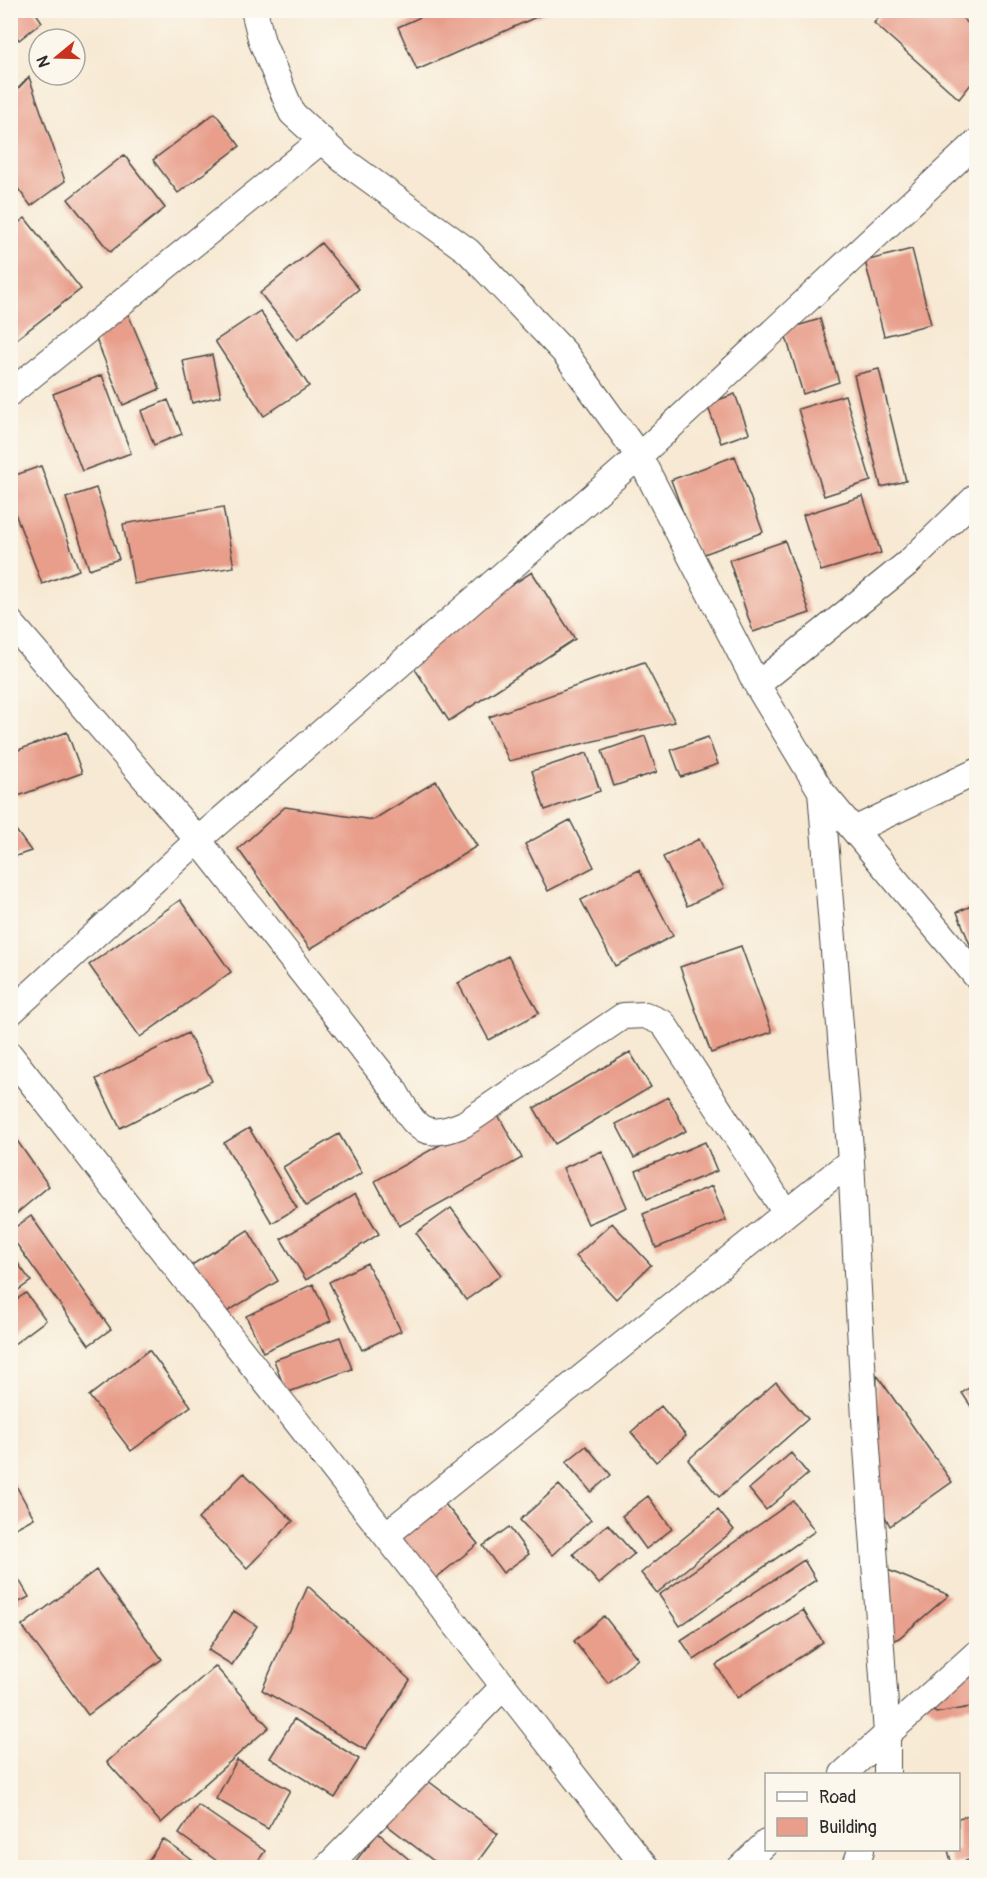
<svg xmlns="http://www.w3.org/2000/svg" width="987" height="1878" font-family="Pangolin,sans-serif">
	<style>
		.building { fill: #e89e8b }
		.lines { fill: none; stroke-linecap: round; stroke-linejoin: round }
		.street-casing { stroke: #4a4844; stroke-width: 28 }
		.street { stroke: #fff; stroke-width: 26 }
	</style>
	<rect width="100%" height="100%" fill="#fbf7ec"/>
	<filter id="ink" filterUnits="userSpaceOnUse"><feTurbulence type="fractalNoise" baseFrequency=".0167" numOctaves="2"/><feDisplacementMap in="SourceGraphic" scale="12" xChannelSelector="R" yChannelSelector="G"/><feConvolveMatrix kernelMatrix="1 2 1 2 8 2 1 2 1" color-interpolation-filters="sRGB"/></filter>
	<filter id="wash" filterUnits="userSpaceOnUse"><feTurbulence type="fractalNoise" baseFrequency=".008" numOctaves="4" result="noise"/><feDisplacementMap in="SourceGraphic" scale="24" xChannelSelector="R" yChannelSelector="G"/><feGaussianBlur stdDeviation="1.35" result="paint"/><feColorMatrix in="noise" values="0 0 0 0 0 0 0 0 0 0 0 0 0 0 0 0 0 1.4 0 .05"/><feComposite in="paint" operator="in"/></filter>
	<g filter="url(#wash)">
		<rect width="100%" height="100%" fill="#f7e9d3"/>
		<g id="blocks">
			<path class="building" d="M10,10h24l8,12 -23,18 -9,-12z
				M436,10h116l-135,60 -19,-43z
				M885,10h69l22,21v47l-17,21 -85,-76z
				M29,77l36,104 -34,25 -21,-28v-81z
				M215,113l25,33 -62,47 -25,-33z
				M124,155l41,53 -55,44 -42,-53z
				M25,218l56,71 -67,52 -4,-4v-108z
				M321,243l38,46 -62,51 -37,-47z
				M912,249l19,75 -47,12 -19,-75z
				M123,302l37,87 -37,16 -36,-88z
				M260,311l49,75 -45,30 -49,-75z
				M820,319l19,63 -36,12 -19,-64z
				M212,355l9,41 -29,7 -9,-42z
				M879,369l27,112 -25,6 -27,-112z
				M102,375l29,78 -49,18 -29,-77z
				M735,394l14,39 -28,10 -14,-39z
				M845,395l26,86 -47,15 -26,-87z
				M168,400l14,34 -28,11 -13,-34z
				M735,456l28,76 -64,24 -28,-76z
				M41,466l38,104 -37,14 -32,-84v-23z
				M96,488l23,71 -30,10 -23,-71z
				M863,496l18,57 -60,18 -18,-56z
				M223,507l11,60 -100,17 -11,-60z
				M785,541l25,72 -57,19 -24,-72z
				M532,572l43,67 -126,82 -44,-67z
				M644,662l31,60 -166,39 -20,-44z
				M67,732l15,41 -64,23 -8,-21v-22z
				M645,736l12,36 -43,14 -12,-35z
				M708,737l10,27 -37,13 -10,-27z
				M587,753l13,38 -55,19 -13,-39z
				M436,781l41,65 -167,103 -72,-100 47,-42 88,13z
				M570,820l24,47 -46,24 -23,-47z
				M10,822l21,29 -21,7z
				M699,839l25,49 -37,18 -24,-49z
				M639,870l34,66 -58,30 -34,-66z
				M180,900l51,72 -91,65 -51,-72z
				M976,904v41l-5,2 -14,-35z
				M741,946l31,86 -61,21 -31,-86z
				M508,956l31,57 -50,27 -31,-57z
				M188,1033l24,48 -92,47 -24,-49z
				M630,1052l21,35 -96,57 -21,-36z
				M668,1097l18,34 -52,27 -18,-34z
				M497,1113l25,45 -123,68 -24,-45z
				M249,1128l48,80 -25,15 -48,-80z
				M339,1134l23,39 -56,33 -23,-39z
				M13,1135l36,51 -39,33v-82z
				M705,1142l12,29 -70,28 -11,-28z
				M602,1151l25,56 -39,17 -25,-56z
				M712,1186l14,34 -70,28 -13,-34z
				M355,1194l24,40 -73,46 -25,-41z
				M451,1208l50,67 -35,25 -50,-67z
				M31,1216l80,113 -22,16 -79,-110v-4z
				M612,1223l39,42 -35,34 -40,-43z
				M248,1230l30,51 -58,35 -30,-50z
				M10,1253l21,28 -21,15z
				M367,1263l34,68 -39,19 -33,-68z
				M313,1284l18,37 -68,31 -17,-36z
				M26,1293l20,27 -36,27v-43z
				M340,1337l12,32 -66,24 -12,-33z
				M149,1350l42,56 -60,45 -42,-55z
				M877,1375l75,107 -62,44 -17,-33z
				M776,1382l32,37 -89,78 -31,-37z
				M976,1383v31l-14,-21z
				M661,1406l25,30 -30,26 -25,-30z
				M586,1446l25,29 -20,17 -25,-30z
				M791,1453l17,21 -42,36 -17,-21z
				M244,1473l49,48 -46,47 -49,-49z
				M14,1482l20,36 -24,13v-47z
				M559,1485l32,35 -39,35 -32,-35z
				M648,1496l24,33 -26,20 -24,-33z
				M440,1498l38,46 -47,38 -38,-46z
				M793,1501l22,30 -135,95 -21,-31z
				M718,1510l16,20 -77,63 -16,-20z
				M608,1524l26,30 -35,30 -26,-30z
				M509,1527l20,27 -26,19 -20,-27z
				M804,1560l12,20 -122,80 -13,-20z
				M10,1564l19,33 -19,10z
				M883,1568l66,27 -50,43 -12,5z
				M96,1570l66,89 -74,56 -66,-89z
				M308,1586l102,94 -45,70 -103,-60z
				M803,1610l20,32 -86,56 -21,-33z
				M234,1611l23,15 -25,39 -24,-15z
				M604,1616l34,43 -30,24 -34,-42z
				M976,1661v45l-40,7 -16,-13z
				M215,1666l54,61 -108,96 -54,-61z
				M294,1719l65,40 -24,39 -65,-40z
				M237,1760l53,30 -22,39 -52,-30z
				M419,1774l79,60 -25,34h-30l-60,-46z
				M198,1805l67,46 -12,17h-26l-48,-34z
				M976,1814v44l-24,7 -4,-15h10v-32z
				M378,1833l41,35h-69z
				M163,1839l40,29h-60z"/>
		</g>
	</g>
	<g filter="url(#ink)">
		<use href="#blocks" fill-opacity="0" stroke="#4a4844" stroke-width="1.5"/>
		<g class="lines">
			<defs>
				<path id="street" d="M254,10l8,32 30,71 51,47 125,91 97,102 74,103 118,229 64,106 30,370 14,258 22,315v40
					M10,393l312,-253
					M10,622l188,218 195,248c21,36 26,55 71,36l159,-108 22,-1 18,8 123,190
					M757,685l152,-123 67,-65
					M821,791l155,185
					M854,830l122,-58
					M10,1013l188,-173 441,-384 337,-313
					M10,1055l636,813
					M386,1535l465,-374
					M843,1774l133,-120
					M326,1868l178,-182
					M740,1868l26,-25
					M855,1868l6,-18"/>
			</defs>
			<use href="#street" class="street-casing"/>
			<use href="#street" class="street"/>
		</g>
	</g>
	<rect width="987" height="1878" fill="none" stroke="#fbf7ec" stroke-width="36"/>
	<rect x="765" y="1773" width="195" height="78" fill="#fbf7ec" stroke="#a8a59f" stroke-width="1.5"/>
	<rect x="777" y="1792" width="30" height="9" fill="#ffffff" stroke="#a8a59f" stroke-width="1.5"/>
	<text x="819" y="1803" font-size="18" fill="#2b2b2b">Road</text>
	<rect x="777" y="1818" width="30" height="18" fill="#e89e8b" stroke="#a8a59f" stroke-width="1.5"/>
	<text x="819" y="1833" font-size="18" fill="#2b2b2b">Building</text>
	<g transform="translate(57 57) rotate(251)"><circle r="28" fill="#fbf7ec" stroke="#a8a59f" stroke-width="1.5"/>
	<path d="M0-4.5L10 22L0 15L-10 22Z" fill="#c8321e"/>
	<text y="-9" font-size="16" font-weight="bold" text-anchor="middle" fill="#2b2b2b">N</text>
	</g>
</svg>
